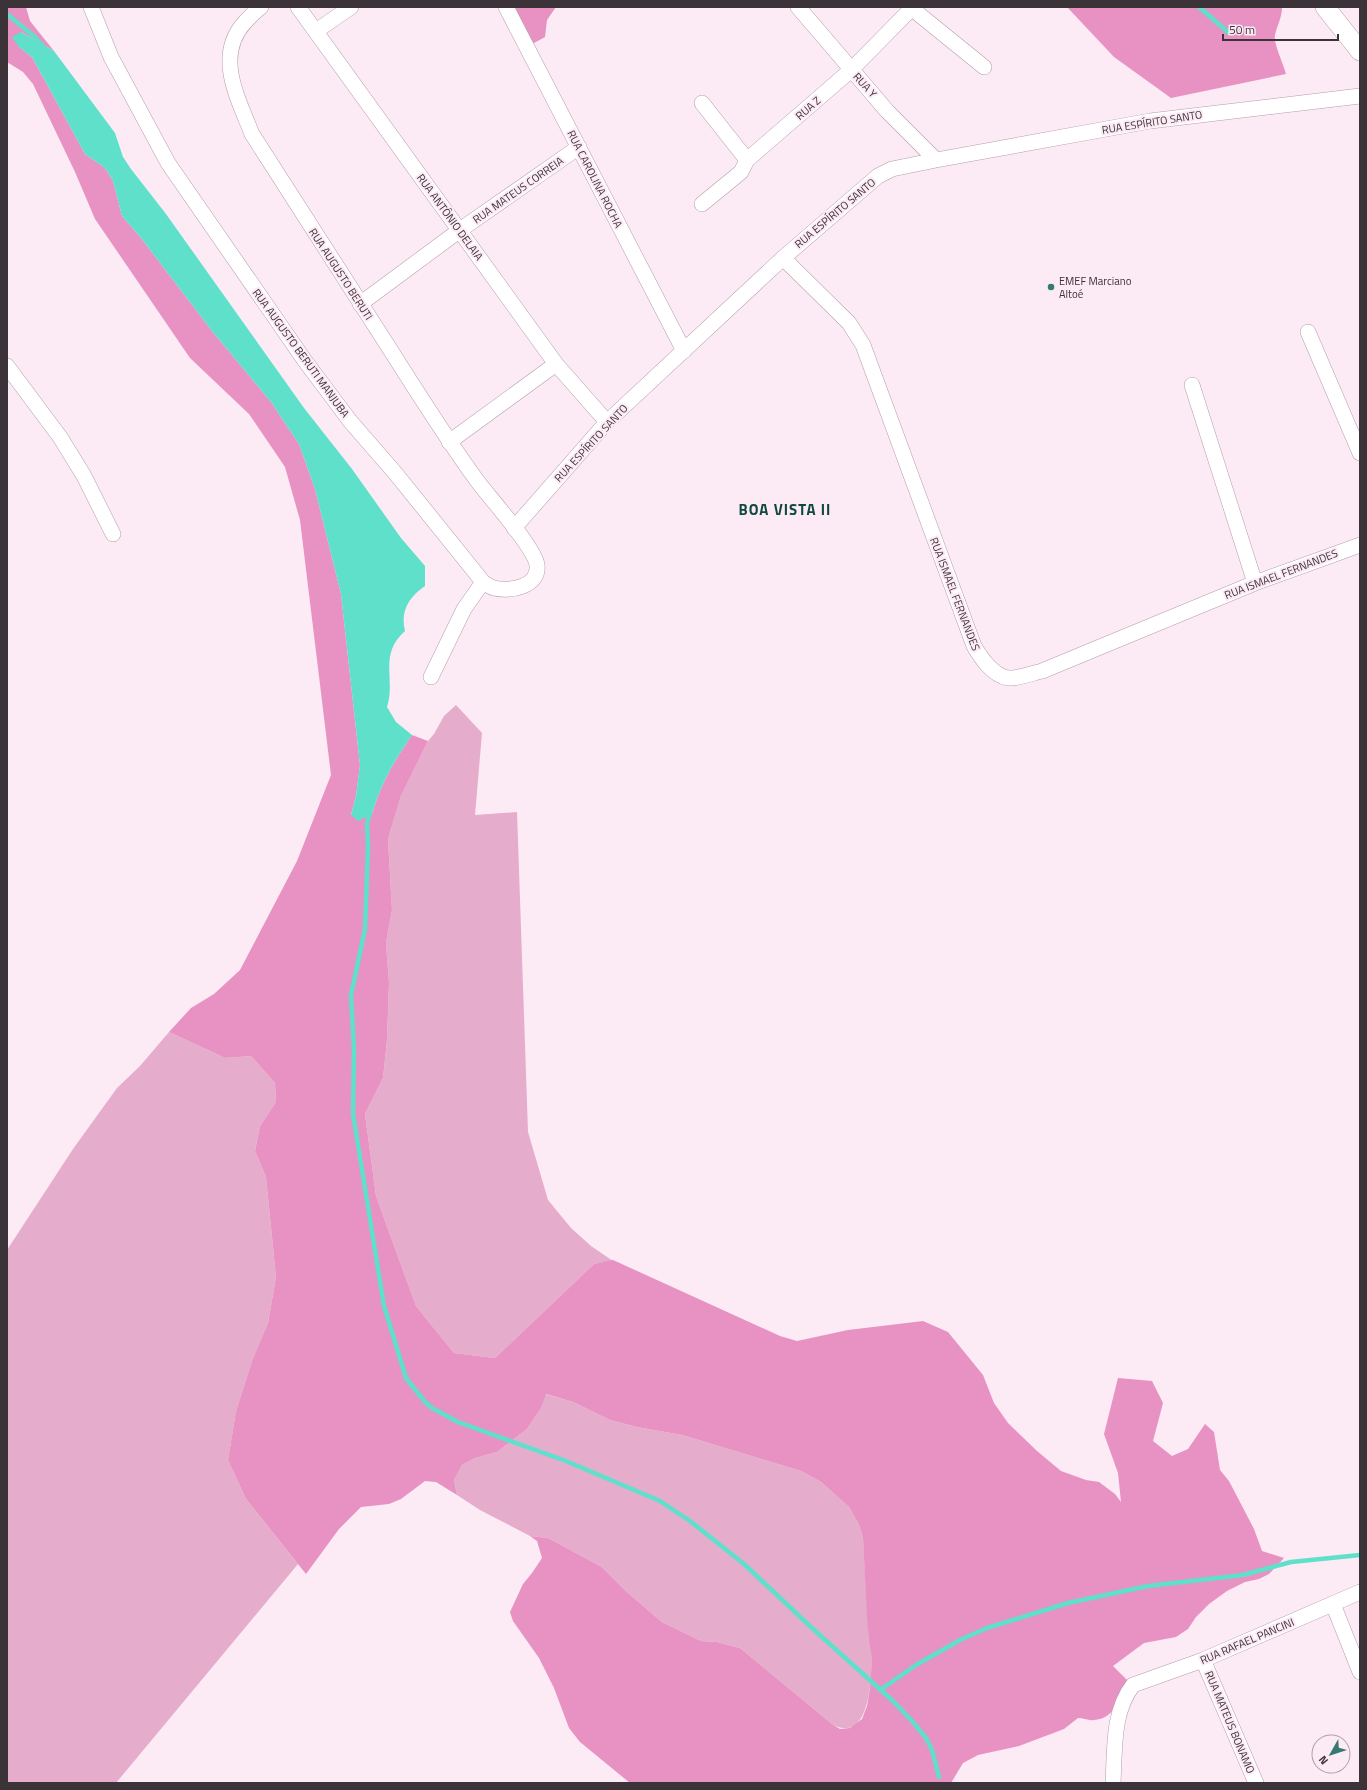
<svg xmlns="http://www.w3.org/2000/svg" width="1367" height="1790" font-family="'Titillium Web',sans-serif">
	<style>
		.green { fill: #e6accc }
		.forest { fill: #e792c3 }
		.water { fill: #5ee0cb }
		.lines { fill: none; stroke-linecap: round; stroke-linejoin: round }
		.stream { stroke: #5ee0cb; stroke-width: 4.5 }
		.minor-casing { stroke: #b39ea9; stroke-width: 16 }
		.major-casing { stroke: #b39ea9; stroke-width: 20 }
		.minor { stroke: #fff; stroke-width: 15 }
		.major { stroke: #fff; stroke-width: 19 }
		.poi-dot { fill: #357a6f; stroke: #fceaf4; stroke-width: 1.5 }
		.labels { text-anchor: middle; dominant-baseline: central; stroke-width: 4; stroke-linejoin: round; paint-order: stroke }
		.street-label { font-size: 11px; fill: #3b3337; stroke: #fceaf4 }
		.poi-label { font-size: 11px; fill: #3b3337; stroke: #fceaf4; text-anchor: start }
		.district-label { font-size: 15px; font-weight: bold; letter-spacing: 1px; fill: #0d4940; stroke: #fceaf4 }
	</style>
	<rect width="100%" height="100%" fill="#fceaf4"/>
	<path class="green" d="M456,705l26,28 -7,82 42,-3 11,320 20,68 23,28 20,18 22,15 -19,3 -99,94 -41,-5 -38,-47 -40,-110 -11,-82 18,-36 4,-38 2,-57 -3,-40 6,-33 -4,-71 13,-43 27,-55 6,-7 10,-18z
		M169,1032l56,26 26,-2 24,27 1,19 -16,24 -5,25 11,26 10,100 -8,46 -15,35 -17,53 -8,49 18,39 52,65 -182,219h-109v-533l66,-101 44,-61 23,-22z
		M545,1394l28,8 37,18 27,7 45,8 119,36 20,11 28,25 10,18 4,13 6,104c1,6 3,12 3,18 -1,22 -3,85 -40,64l-92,-76 -23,-6 -16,-1 -39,-19 -34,-29 -26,-26 -54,-29 -18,-2 -50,-26 -23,-15 -3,-15 8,-15 13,-7 22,-6 30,-23 14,-21z"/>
	<path class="forest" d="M7,7h19l4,14 24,30 -33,-19 -2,15 13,10 53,97 20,14 8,13 9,35 19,22 71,93 59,71 28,42 16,45 26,105 19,171 -4,31 -5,19 21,-1c10,-33 21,-51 40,-79l16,6 -27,55 -13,43 4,71 -6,33 3,40 -2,57 -4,38 -18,36 11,82 40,110 38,47 41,5 99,-94 19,-4 167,76 17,5 51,-11 75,-9 25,11 35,43 11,28 14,20 29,28 24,20 25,9 13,2 16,12 6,8 -3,-29 -14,-39 14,-56 34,3 11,22 -10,38 19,15 16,-7 17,-25 9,8 6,38 9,11 25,48 8,22 22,7 -15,16 -10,5 -14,3 -18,9 -18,13 -13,13 -8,12 -12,8 -32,6 -31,23 17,17c-8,14 -16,36 -36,37 -5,1 -11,-2 -16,-2l-14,11 -45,17 -41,9 -15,8 -12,20h-321l-50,-41 -11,-14 -15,-40 -15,-30 -26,-37 -3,-9 13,-28 9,-11 10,-15 -5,-17 -7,-5 18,2 54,29 26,26 34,29 39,19 16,1 23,6 92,76 8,5 10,-1 12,-9 5,-13 3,-18 2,-29 -3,-17 -2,-24 -4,-80 -4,-13 -10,-18 -28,-25 -20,-11 -119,-36 -45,-8 -27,-7 -37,-18 -27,-8 -5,14 -14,21 -30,23 -22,6 -13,7 -8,15 3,15 -21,-13 -11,-1 -24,18 -12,5 -28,3 -22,22 -33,45 -60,-75 -18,-39 8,-49 17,-53 15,-35 8,-46 -10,-100 -11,-26 5,-25 16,-24 -1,-19 -24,-27 -26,2 -56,-26 22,-24 23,-14 26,-24 57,-109 34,-86 -31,-255 -15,-53 -36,-53 -59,-56 -95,-139 -20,-47 -42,-88 -10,-12 -16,-10z
		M504,7h52l-9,13 -2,17 -11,6 -7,-1z
		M1067,7h215c0,11 -5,18 -7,28 -2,8 9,30 11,39l-115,24 -57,-41z"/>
	<path class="water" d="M21,32l33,19 61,82 8,24 8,12 35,45 138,194 48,61 49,69 24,28v20c-16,11 -25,25 -20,45 -27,24 -9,48 -18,76l9,15 16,13c-19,28 -30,46 -40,79l-14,7 -7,-6 5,-19 4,-31 -19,-171 -26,-105 -16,-45 -28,-42 -59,-71 -71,-93 -19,-22 -9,-35 -8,-13 -20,-14 -53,-97 -13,-10 -7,-10z"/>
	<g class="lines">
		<path class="stream" d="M1199,7l30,26
			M7,14l28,23 13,15
			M370,812l-3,12 1,22 -3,83 -14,66 3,54 -1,65 31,192 22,72 19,24 7,6 26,14 108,39 94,40 30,20 54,43 68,64 81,73 19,20 14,17 6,12 7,27
			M880,1690l36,-25 44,-25 27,-12 81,-25 80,-17 95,-11 48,-13 69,-7"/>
		<defs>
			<path id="minor" d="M91,7l20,50 57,106 137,198 45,60 46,53 87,108c3,2 7,5 11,6 15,4 46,-1 43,-23 -2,-17 -47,-67 -59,-83 -33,-45 -62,-92 -92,-139 -45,-69 -89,-139 -134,-209 -14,-36 -38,-78 -7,-112 5,-5 10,-11 16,-15
				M298,7l258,357 51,58
				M506,7l178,344
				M798,7l89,104 49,49
				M910,7l74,60
				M316,31l35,-24
				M702,103l45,57
				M702,204l39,-32 6,-12 104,-90 60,-61
				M783,258l66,65 14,22 111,301c7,12 18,29 34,32 8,1 25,-5 34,-7l213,-88 105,-38
				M360,304l100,-74 119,-83
				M1308,332l52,121
				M7,366l53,71 24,39 29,58
				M1192,385l63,198
				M449,442l107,-78
				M514,528l93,-106 176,-164 95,-82 14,-7 44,-9 214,-39 210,-25
				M431,677l33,-68 19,-27
				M1333,1604l27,68
				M1203,1660l53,123
				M1113,1783c2,-33 -1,-71 20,-98l70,-25 157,-68"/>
			<path id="major" d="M1325,7l35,44"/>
		</defs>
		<use href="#minor" class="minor-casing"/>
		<use href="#major" class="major-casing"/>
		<use href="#minor" class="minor"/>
		<use href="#major" class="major"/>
	</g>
	<circle class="poi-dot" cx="1051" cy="287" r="4"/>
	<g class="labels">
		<g class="street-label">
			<text transform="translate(865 85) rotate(48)">RUA Y</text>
			<text transform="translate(808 108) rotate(-41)">RUA Z</text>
			<text transform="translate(1152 122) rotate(-9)">RUA ESPÍRITO SANTO</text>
			<text transform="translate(595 179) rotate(63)">RUA CAROLINA ROCHA</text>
			<text transform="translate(518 190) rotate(-35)">RUA MATEUS CORREIA</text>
			<text transform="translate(835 213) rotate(-40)">RUA ESPÍRITO SANTO</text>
			<text transform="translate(450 217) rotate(54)">RUA ANTÔNIO DELAIA</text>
			<text transform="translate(341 274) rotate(57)">RUA AUGUSTO BERUTI</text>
			<text transform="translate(301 353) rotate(54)">RUA AUGUSTO BERUTI MANJUBA</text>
			<text transform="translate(591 443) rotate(-47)">RUA ESPÍRITO SANTO</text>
			<text transform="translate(1281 574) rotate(-21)">RUA ISMAEL FERNANDES</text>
			<text transform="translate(955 594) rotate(69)">RUA ISMAEL FERNANDES</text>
			<text transform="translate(1247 1641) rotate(-23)">RUA RAFAEL PANCINI</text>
			<text transform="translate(1230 1722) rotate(67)">RUA MATEUS BONAMO</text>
		</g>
		<g class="poi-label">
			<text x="1059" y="281">EMEF Marciano<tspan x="1059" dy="13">Altoé</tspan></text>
		</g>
		<g class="district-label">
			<text x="785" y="509">BOA VISTA II</text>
		</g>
	</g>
	<rect width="1367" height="1790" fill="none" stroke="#3b3337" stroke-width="16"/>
	<g transform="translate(1331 1754) rotate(231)"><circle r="19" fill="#fceaf4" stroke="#afa1a8"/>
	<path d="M0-3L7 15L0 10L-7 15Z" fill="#357a6f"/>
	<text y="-6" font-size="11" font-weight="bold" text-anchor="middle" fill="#3b3337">N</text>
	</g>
	<path d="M1223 34v6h115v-6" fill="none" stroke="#3b3337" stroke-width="2"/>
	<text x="1229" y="34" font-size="12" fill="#3b3337" stroke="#fceaf4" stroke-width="3" paint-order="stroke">50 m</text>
</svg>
